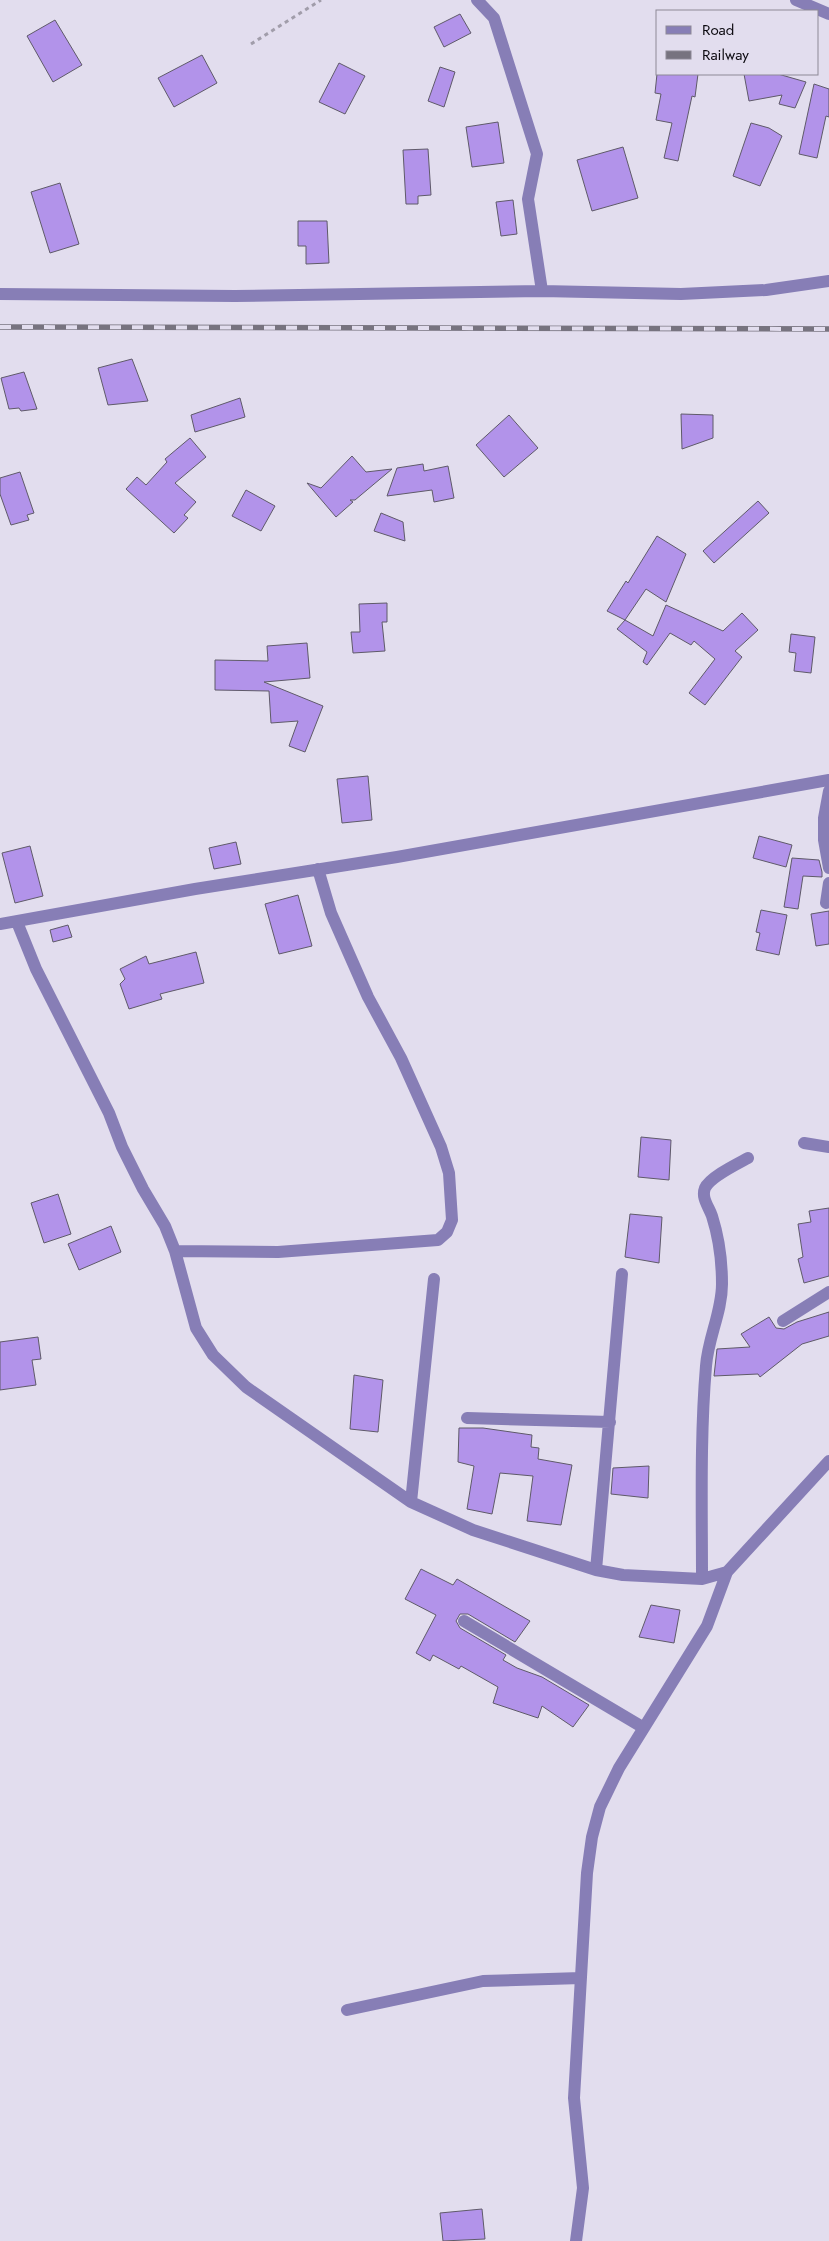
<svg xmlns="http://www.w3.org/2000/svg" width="829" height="2241" font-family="Jost,sans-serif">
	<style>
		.building { fill: #b293ea; stroke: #5f5a69 }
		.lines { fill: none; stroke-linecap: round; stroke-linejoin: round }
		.path { stroke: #a19daa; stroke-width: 3; stroke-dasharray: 4 4; stroke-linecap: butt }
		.minor { stroke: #877eb6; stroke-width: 12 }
		.rail-casing { stroke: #77737f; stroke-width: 5.5 }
		.rail { stroke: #e2ddee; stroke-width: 4; stroke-dasharray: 11; stroke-linecap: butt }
	</style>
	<rect width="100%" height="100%" fill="#e2ddee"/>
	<path class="building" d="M460,14l11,19 -27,14 -10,-20z
		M55,20l27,45 -29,17 -26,-46z
		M202,55l15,28 -43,24 -16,-29z
		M339,63l26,13 -20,38 -26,-12z
		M440,67l15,5 -11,35 -16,-6z
		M657,74h41l-3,23 -3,-1 -14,65 -14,-3 8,-35 -16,-3 5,-26 -6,-1z
		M744,74h34l28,8 -11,26 -16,-4 3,-9 -33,6z
		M814,84l15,5v28l-3,-1 -9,42 -18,-4z
		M498,122l6,41 -32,4 -6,-40z
		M751,123l18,5 13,8 -22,50 -27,-10z
		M623,147l15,51 -46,13 -15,-51z
		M428,149l3,46 -13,1v8h-12l-3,-54z
		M60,183l19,61 -29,9 -19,-61z
		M513,200l4,34 -16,2 -5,-34z
		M298,221h29l2,42 -23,1v-18h-8z
		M132,359l16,42 -40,4 -10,-37z
		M24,372l13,37 -16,2 -2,-3 -10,1 -8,-31z
		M240,398l5,19 -50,15 -4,-17z
		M681,414l32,1v23l-31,11z
		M509,415l29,33 -34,29 -28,-32z
		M190,438l16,19 -31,26 21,19 -12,13 4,3 -14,15 -48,-44 11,-12 9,8 21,-23 -2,-3z
		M352,456l14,16 26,-3 -37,31h-5l3,2 -17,15 -29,-34 14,5z
		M423,464l1,7 24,-5 6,32 -20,4 -2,-12 -45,6 10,-28z
		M20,472l14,41 -7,2 2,5 -18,5 -11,-31v-16z
		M246,490l29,16 -14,25 -29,-15z
		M758,501l11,12 -55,50 -11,-12z
		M381,513l22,9 2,19 -31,-10z
		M657,536l29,18 -20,48 -20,-13 -21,31 -18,-9 19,-30 2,2z
		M387,603v19h-5l3,29 -32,2 -2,-21h9l-1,-28z
		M666,605l57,26 19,-18 16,17 -23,21 7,6 -37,48 -16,-12 26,-34 -21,-18 -3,4 -21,-12 -23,32 -4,-3 4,-10 -30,-23 8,-9 28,16z
		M791,634l24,3 -4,36 -17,-2 2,-18 -7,-1z
		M307,643l3,35 -46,4 59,24 -18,46 -16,-6 9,-25 -27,2 -2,-32 -54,-1v-30l53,1 -1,-15z
		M368,776l4,44 -30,3 -5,-44z
		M759,836l33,9 -6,22 -33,-9z
		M236,842l5,22 -27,5 -5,-21z
		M30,846l13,50 -28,7 -13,-50z
		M792,858l27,2 3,12v5l-19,-1 -5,33 -14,-2z
		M298,895l14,51 -33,8 -14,-50z
		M761,910l26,5 -8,40 -23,-5 4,-17 -4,-1z
		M829,911v33l-13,2 -5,-32z
		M68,925l4,12 -19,5 -3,-12z
		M196,952l8,31 -44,11 2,5 -33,10 -9,-25 5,-5 -5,-10 26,-13 3,8z
		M641,1137l30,3 -2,40 -31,-3z
		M58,1194l13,40 -27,9 -13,-40z
		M829,1208v68l-25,7 -6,-24 5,-2 -5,-33 13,-2 -2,-11z
		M630,1214l32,3 -3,46 -34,-6z
		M111,1226l10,26 -42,18 -11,-26z
		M829,1312v24l-27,8 -42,33 -2,-3 -44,2 3,-27 33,-2 -9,-13 28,-17 7,11 8,1 13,-7z
		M38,1337l3,22 -9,1 4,25 -36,5v-48z
		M354,1375l29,5 -5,52 -28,-3z
		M459,1428h24l49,7 -1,12 8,1 -1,11 34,6 -11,60 -34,-4 6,-45 -33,-3 -8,41 -25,-5 7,-43 -16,-4z
		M649,1466l-1,32 -37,-4 2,-26z
		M421,1569l32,16 4,-6 73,42 -15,21 -47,-28h-8l-4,7 4,7 46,27 -3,5 14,8 25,9 47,28 -16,22 -31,-21 -4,12 -45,-15 5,-16 -37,-21 -2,3 -26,-14 -3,6 -14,-8 20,-38 -31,-16z
		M651,1605l29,5 -6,33 -35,-6z
		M482,2209l3,30 -42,2 -3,-28z"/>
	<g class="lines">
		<path class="path" d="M251,44l70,-44"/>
		<path class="minor" d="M477,0l17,18 43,136 -9,45 14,92
			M796,0l33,14
			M0,294l235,2 307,-5 139,3 85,-4 63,-9
			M829,791l-5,27v22l5,28
			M826,903l3,-20
			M17,922l19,47 73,144 13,34 21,42 22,37 10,25 21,77 17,27 33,32 165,115 62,28 123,40 27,5 79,4 25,-7 102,-111
			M0,924l195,-35 202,-32 432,-77
			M804,1143l25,4
			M175,1251l103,1 160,-12 9,-8 5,-12 -3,-47 -8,-26 -40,-89 -33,-61 -37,-84 -13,-44
			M783,1321l46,-29
			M467,1418l143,4
			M411,1502l23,-223
			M596,1570l26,-296
			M702,1579c0,-71 -2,-142 4,-213 2,-28 16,-54 16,-82 0,-23 -3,-46 -10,-68 -3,-9 -11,-18 -7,-28 5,-11 32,-24 43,-30
			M464,1621l180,107
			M347,2010l136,-29 98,-3
			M576,2241l7,-53 -9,-90 13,-225 5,-36 8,-30 19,-39 88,-142 20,-54"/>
		<defs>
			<path id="rail" d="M0,327l829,2"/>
		</defs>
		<use href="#rail" class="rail-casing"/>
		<use href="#rail" class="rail"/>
	</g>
	<rect x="656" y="10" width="162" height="65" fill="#e2ddee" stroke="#8d8996"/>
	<rect x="666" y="26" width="25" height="8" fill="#877eb6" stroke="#8d8996"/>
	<text x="702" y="35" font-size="15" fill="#0d0b11">Road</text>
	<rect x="666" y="51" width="25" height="8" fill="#77737f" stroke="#8d8996"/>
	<text x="702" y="60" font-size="15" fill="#0d0b11">Railway</text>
</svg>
